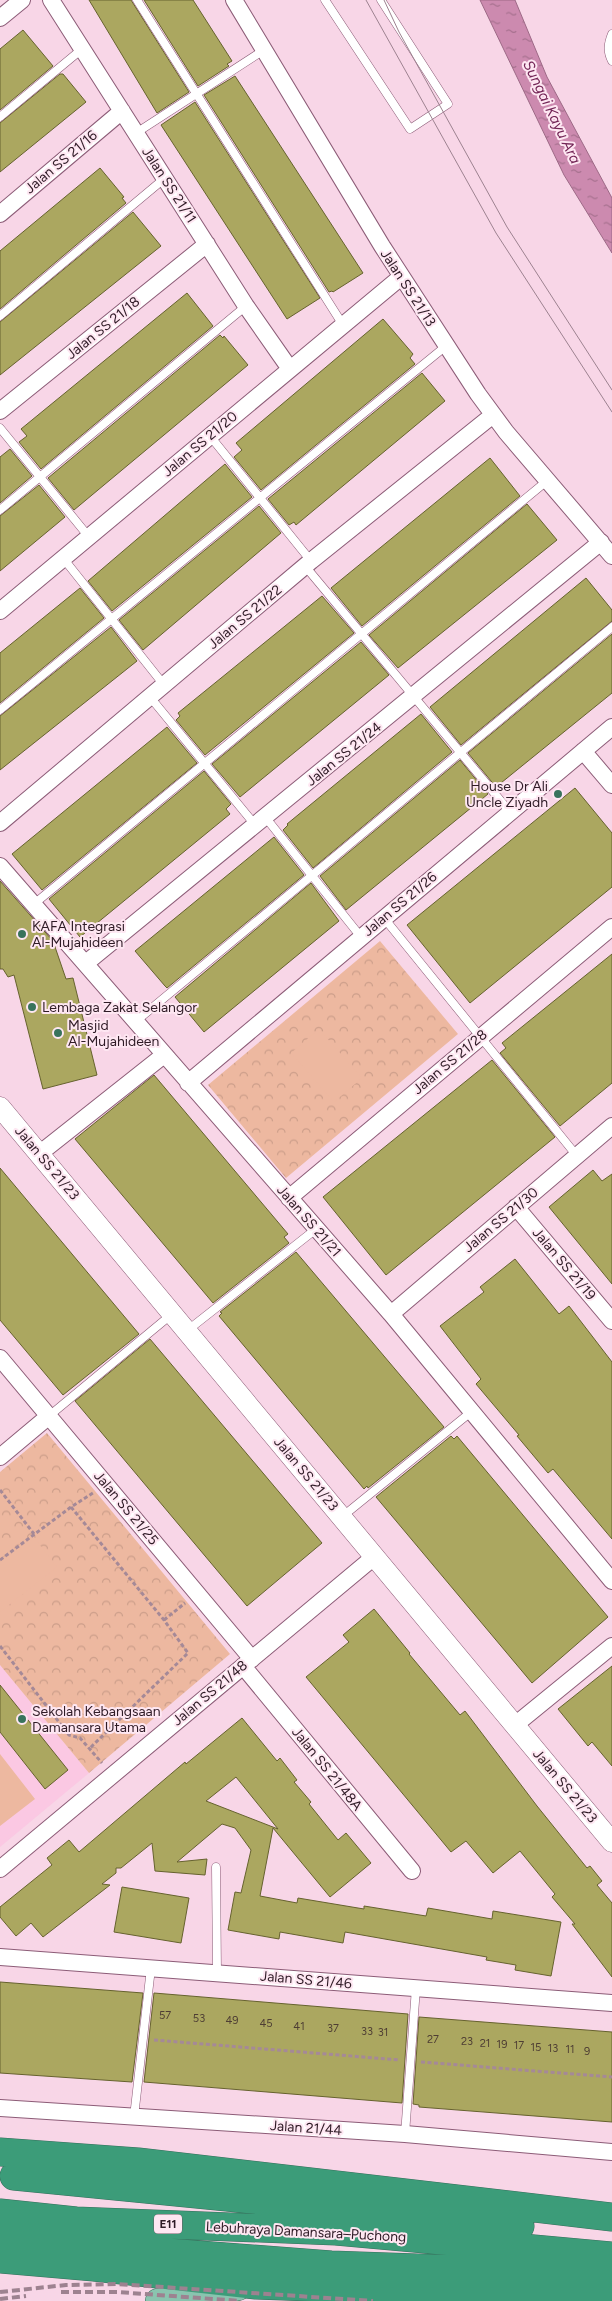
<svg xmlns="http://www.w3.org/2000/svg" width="612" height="2301" font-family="Figtree,sans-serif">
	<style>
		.built { fill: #fbc8e3 }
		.park { fill: url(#park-crowns) }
		.pitch { fill: #edb8a0 }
		.water { fill: url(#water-ripples); stroke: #9d6986 }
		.building { fill: #aba760; stroke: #66622e; fill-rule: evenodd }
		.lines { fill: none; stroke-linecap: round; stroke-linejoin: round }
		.service-casing { stroke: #8c5c77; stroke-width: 9 }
		.minor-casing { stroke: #8c5c77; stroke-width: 18 }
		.tertiary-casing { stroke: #8c5c77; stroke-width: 21 }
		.primary-casing { stroke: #376f5c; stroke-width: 26 }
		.motorway-casing { stroke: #376f5c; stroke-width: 29 }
		.path { stroke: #a58997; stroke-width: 3; stroke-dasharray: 4 2.5; stroke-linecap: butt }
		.service { stroke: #fff; stroke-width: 8 }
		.minor { stroke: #fff; stroke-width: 16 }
		.tertiary { stroke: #fff; stroke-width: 20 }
		.primary { stroke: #8ac4af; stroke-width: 25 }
		.motorway { stroke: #3c9c79; stroke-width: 28 }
		.tram { stroke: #9d8290; stroke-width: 1 }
		.rail { stroke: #9d8290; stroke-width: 4; stroke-dasharray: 8 4; stroke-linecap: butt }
		.poi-dot { fill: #39735c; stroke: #fee7f2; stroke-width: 2 }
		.labels { text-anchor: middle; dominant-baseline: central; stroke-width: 4; stroke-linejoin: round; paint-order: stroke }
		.number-label { font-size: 11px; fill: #4e3e34 }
		.shield { fill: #fee7f2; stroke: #6d5863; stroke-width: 1 }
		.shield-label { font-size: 12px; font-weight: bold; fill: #2f1b26 }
		.street-label { font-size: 14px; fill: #2f1b26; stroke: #fee7f2 }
		.poi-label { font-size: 14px; fill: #2f1b26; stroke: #fee7f2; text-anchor: start }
		.water-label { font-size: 15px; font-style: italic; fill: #732556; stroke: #fee7f2 }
	</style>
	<defs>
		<pattern id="park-crowns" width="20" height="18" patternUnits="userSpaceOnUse" patternTransform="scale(1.25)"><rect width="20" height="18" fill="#edb8a0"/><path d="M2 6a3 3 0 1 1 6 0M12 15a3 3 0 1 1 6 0" fill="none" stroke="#cc9e8a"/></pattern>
		<pattern id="water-ripples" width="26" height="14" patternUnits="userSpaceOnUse" patternTransform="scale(1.25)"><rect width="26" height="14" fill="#cc8aaf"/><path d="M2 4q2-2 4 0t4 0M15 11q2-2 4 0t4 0" fill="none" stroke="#a6708e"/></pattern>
	</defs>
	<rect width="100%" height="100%" fill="#f8d6e7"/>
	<path class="built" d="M0,1665l89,108 -89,74z"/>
	<path class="park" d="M380,941l78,93 -172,144 -78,-93z
		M47,1433l183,221 -141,119 -89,-108v-193z"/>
	<path class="pitch" d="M319,1029l43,49 -28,24 -43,-49z
		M32,1535l25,32 -57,45v-52z
		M0,1754l35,45 -35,27z"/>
	<path class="water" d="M480,0h35l32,77 65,121v55l-48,-78z"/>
	<path class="building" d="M89,0h42l58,92 -32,21z
		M144,0h49l39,61 -5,3 2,2 -31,20z
		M23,30l30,36 -53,44v-61z
		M60,74h3l23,28 -86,70v-49z
		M235,76l128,197 -30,19 -1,-1 -3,1 -125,-197z
		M195,102l125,196 -33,21 -126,-194z
		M100,168l24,29 -2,1 4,5 -126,106v-58z
		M133,212l28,34 -161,129v-53z
		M187,293l26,33 -172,143 -22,-27 8,-6 -6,-7z
		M383,319l30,35 -3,4 5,6 -154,126 -27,-33 8,-7 -6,-7z
		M220,335l3,3 1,-2 24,29 -174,145 -26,-32z
		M422,373l23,28 -149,124 -2,-3 -5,3 -21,-26z
		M10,449l22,27 -32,27v-46z
		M490,458l30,38 -158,130 -31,-38z
		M225,464l27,33 -140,114 -24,-30z
		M39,485l26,32 -65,54v-55z
		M527,504l30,36 -159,128 -29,-33z
		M259,506l22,27 -138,117 -24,-30z
		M586,578l26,32v11l-151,124 -31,-38z
		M80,588l24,30 -104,85v-50z
		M322,596l32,37 -149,122 -29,-35 4,-4 -2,-3z
		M111,627l26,34 -137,109v-54z
		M612,634v59l-116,94 -28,-34z
		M361,642l28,33 -149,122 -28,-33z
		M421,714l31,38 -139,116 -30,-38 5,-5 -1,-1z
		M167,727l30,36 -155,127 -30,-36z
		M460,760l28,34 -142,116 -26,-34z
		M204,771l27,33 -5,5 4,5 -150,123 -31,-38z
		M575,788l37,45v54l-142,116 -63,-78z
		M274,837l30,38 -137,113 -2,-2 -30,-35z
		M0,881l53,60 13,38 7,-1 24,97 -54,14 -29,-114 -6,2 -5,-8h-3z
		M311,883l28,38 -135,111 -29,-35z
		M612,954v129l-52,43 -60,-73 6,-5 -4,-5z
		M492,1060l63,77 -169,138 -63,-78z
		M154,1075l134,159 -4,3 5,6 -76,60 -138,-164z
		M0,1168l139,166 -76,61 -63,-75z
		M593,1170l9,11 10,-7v110l-63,-77z
		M296,1252l148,175 -76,61 -1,-2 -3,3 -145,-173 3,-3 -2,-1z
		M515,1259l44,55 10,-8 43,56v177l-59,-70 -5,4 -31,-37 2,-1 -43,-51 5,-5 -41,-53 44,-34 -4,-5z
		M150,1339l172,204 -75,63 -172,-205z
		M451,1436l3,3 3,-3 151,181 -76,66 -156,-186z
		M374,1609l36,44 -1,1 51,61 5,-4 72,95 50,62 3,-2 12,15 -5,4 15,18v74l-40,-53h3l-23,-27 3,-3 -35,-43 -27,22 -27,-32 -15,11 -145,-175 43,-35 -6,-7z
		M612,1666v100l-20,-24 -4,4 -30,-37z
		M0,1685l68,85 -23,19 -45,-57z
		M242,1718l35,43 3,-3 17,22 -3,2 17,20 -2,2 29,36 8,-7 25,30 -41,34 -57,-69 -13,68 37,7 1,-5 66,11v-3l62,10 2,-8 64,11 1,-8 68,11 -10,54 -36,-6 1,-5 -30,-5 1,-3 -142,-25 -2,11 -63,-11 -1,7 -51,-9 7,-38 6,1 10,-43 -16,-22 -13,-4 -45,38 30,-3 -2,16 -50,-4 -3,-28 -31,25h-5v5l-14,11 8,1 -67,52 -12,-14 -15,13 -16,-19v-10l52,-42 -5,-7 22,-18 10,12 106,-90 1,2zM236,1777l42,52 -72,-28z
		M122,1887l67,11 -8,45 -67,-11z
		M0,1982l143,11 -11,89 -132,-9z
		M154,1993l254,21 -6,89 -258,-21z
		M419,2017l193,15v90l-193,-15v-2l-6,-1z"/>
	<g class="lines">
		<defs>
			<path id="service" d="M137,0l206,325
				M325,0l85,129 38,-25 -67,-104
				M612,34c-4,10 -5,17 0,27
				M0,117l82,-68
				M136,133l128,-83
				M0,316l165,-138
				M0,428l89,109
				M210,436l101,125
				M0,510l246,-204
				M63,558l101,127
				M305,566l205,246
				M150,697l106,129
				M0,710l446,-364
				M266,818l95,119
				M34,904l514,-424
				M384,918l193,238
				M135,1022l477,-395
				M188,1330l128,-101
				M49,1416l123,-102
				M343,1516l128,-104
				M216,1867l1,106
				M134,2117l17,-149
				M405,2134l11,-146"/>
			<path id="minor" d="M51,0l195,306 44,63
				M234,0l148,246 96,148 28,38 106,124
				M0,18l22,-18
				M0,214l122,-103
				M0,411l207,-167
				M0,611l401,-334
				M583,751l29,34
				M0,823l311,-262 182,-146
				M0,866l391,448 221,267
				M86,963l515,-421
				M188,1083l424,-356
				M39,1154l125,-99
				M289,1198l323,-271
				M516,1207l96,114
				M391,1314l221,-188
				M0,1358l252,301
				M0,1457l49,-41
				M243,1666l169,205
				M515,1725l97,-79
				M0,1869l374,-312
				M0,1957l612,46
				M0,2108l405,26 207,18"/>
			<path id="tertiary" d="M0,1107l612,735"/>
			<path id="primary" d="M158,2301l80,-13"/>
			<path id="motorway" d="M0,2152l138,10 474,55
				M14,2176l506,50
				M0,2213l76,8 260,10 276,25
				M0,2236l57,8 274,21 281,10
				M0,2259l94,8 162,18 356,13"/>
		</defs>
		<use href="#service" class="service-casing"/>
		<use href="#minor" class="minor-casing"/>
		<use href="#tertiary" class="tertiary-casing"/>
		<use href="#primary" class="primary-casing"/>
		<use href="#motorway" class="motorway-casing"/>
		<path class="path" d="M0,1490l34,44
			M71,1507l93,113 24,33 -98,95
			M0,1560l71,-53 22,-14
			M164,1620l21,-17
			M0,1646l69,89 11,3 22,25
			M154,2040l246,20
			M421,2062l191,15"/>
		<use href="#service" class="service"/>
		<use href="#minor" class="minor"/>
		<use href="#tertiary" class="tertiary"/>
		<use href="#primary" class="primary"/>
		<use href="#motorway" class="motorway"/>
		<path class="tram" d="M366,0l130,233 116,179
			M384,0l15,32 108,195 105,163"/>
		<path class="rail" d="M0,2292l66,-7 51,-1 256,17
			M61,2292h56l124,9
			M0,2299l26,-3"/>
	</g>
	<g class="poi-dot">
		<circle cx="558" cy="794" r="5"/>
		<circle cx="22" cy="934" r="5"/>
		<circle cx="32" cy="1007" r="5"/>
		<circle cx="58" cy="1033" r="5"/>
		<circle cx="22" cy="1719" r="5"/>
	</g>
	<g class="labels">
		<g class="number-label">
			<text x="165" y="2015">57</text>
			<text x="199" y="2018">53</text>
			<text x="232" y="2020">49</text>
			<text x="266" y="2023">45</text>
			<text x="299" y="2026">41</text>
			<text x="333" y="2028">37</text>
			<text x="367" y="2031">33</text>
			<text x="383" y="2032">31</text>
			<text x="433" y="2039">27</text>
			<text x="467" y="2041">23</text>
			<text x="485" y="2043">21</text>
			<text x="502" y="2044">19</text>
			<text x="519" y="2045">17</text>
			<text x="536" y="2047">15</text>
			<text x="553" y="2048">13</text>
			<text x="570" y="2049">11</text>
			<text x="587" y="2051">9</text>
		</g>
		<rect class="shield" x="154" y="2214.5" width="28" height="19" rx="4"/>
		<g class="shield-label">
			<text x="168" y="2224">E11</text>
		</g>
		<g class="street-label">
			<text transform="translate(61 162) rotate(-40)">Jalan SS 21/16</text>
			<text transform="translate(169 185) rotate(57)">Jalan SS 21/11</text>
			<text transform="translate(408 288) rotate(57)">Jalan SS 21/13</text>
			<text transform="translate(103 328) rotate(-39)">Jalan SS 21/18</text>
			<text transform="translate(200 444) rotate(-40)">Jalan SS 21/20</text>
			<text transform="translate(245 617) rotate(-40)">Jalan SS 21/22</text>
			<text transform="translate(344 754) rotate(-39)">Jalan SS 21/24</text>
			<text transform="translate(400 904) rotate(-40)">Jalan SS 21/26</text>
			<text transform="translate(450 1062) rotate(-40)">Jalan SS 21/28</text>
			<text transform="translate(47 1163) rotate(50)">Jalan SS 21/23</text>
			<text transform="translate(501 1220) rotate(-40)">Jalan SS 21/30</text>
			<text transform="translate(309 1221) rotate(49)">Jalan SS 21/21</text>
			<text transform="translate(564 1264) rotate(50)">Jalan SS 21/19</text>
			<text transform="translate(306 1474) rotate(50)">Jalan SS 21/23</text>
			<text transform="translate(126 1508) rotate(50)">Jalan SS 21/25</text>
			<text transform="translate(210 1693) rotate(-40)">Jalan SS 21/48</text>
			<text transform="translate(327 1769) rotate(51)">Jalan SS 21/48A</text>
			<text transform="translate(565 1786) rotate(50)">Jalan SS 21/23</text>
			<text transform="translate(306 1980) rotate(5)">Jalan SS 21/46</text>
			<text transform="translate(306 2128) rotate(4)">Jalan 21/44</text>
			<text transform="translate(306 2232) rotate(3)">Lebuhraya Damansara–Puchong</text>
		</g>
		<g class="poi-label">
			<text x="548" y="786" text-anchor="end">House Dr Ali<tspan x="548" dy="16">Uncle Ziyadh</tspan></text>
			<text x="32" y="926">KAFA Integrasi<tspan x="32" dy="16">Al-Mujahideen</tspan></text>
			<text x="42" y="1007">Lembaga Zakat Selangor</text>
			<text x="68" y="1025">Masjid<tspan x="68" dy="16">Al-Mujahideen</tspan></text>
			<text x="32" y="1711">Sekolah Kebangsaan<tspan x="32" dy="16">Damansara Utama</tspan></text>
		</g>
		<g class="water-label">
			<text transform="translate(552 112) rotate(64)">Sungai Kayu Ara</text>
		</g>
	</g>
</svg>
